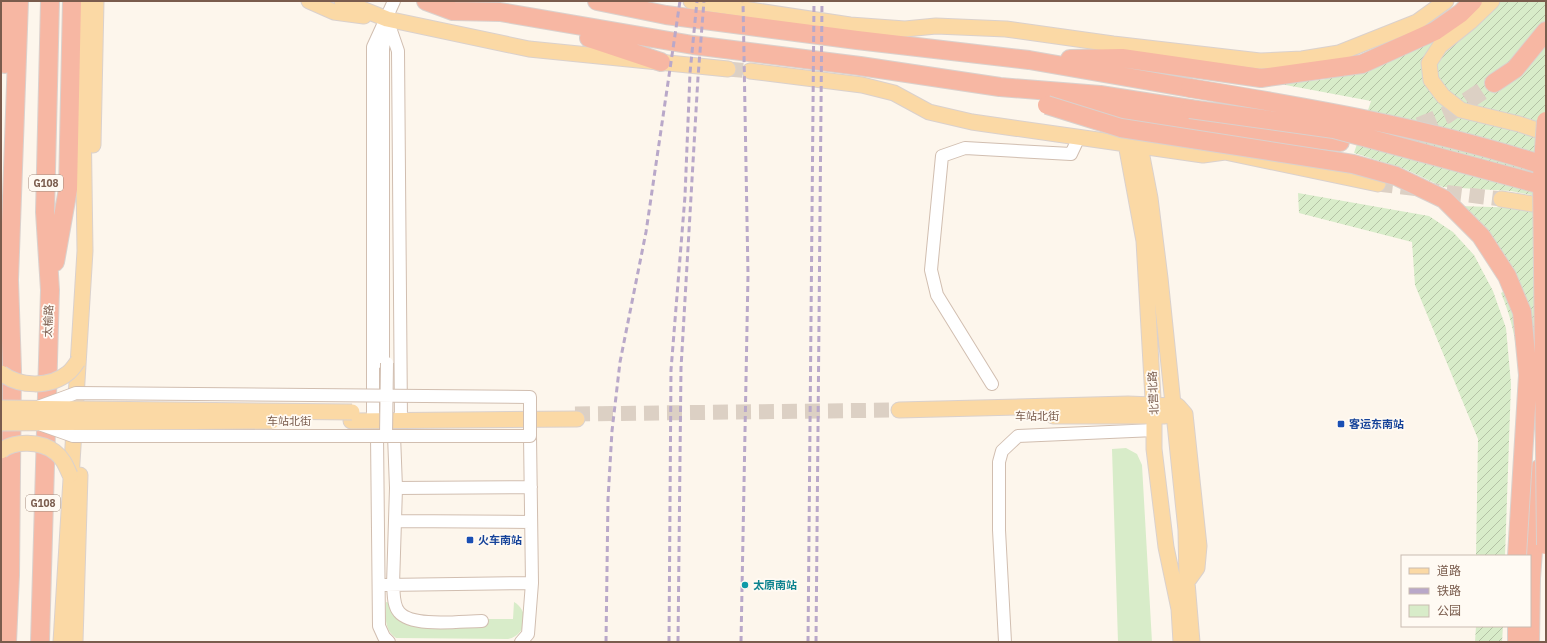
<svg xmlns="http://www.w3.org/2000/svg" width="1547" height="643" font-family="'IBM Plex Sans','Noto Sans SC',sans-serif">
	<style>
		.green { fill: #d8ecc9 }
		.garden { fill: url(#garden-furrows) }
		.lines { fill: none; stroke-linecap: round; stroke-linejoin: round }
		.major-tunnel { stroke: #dcd0c4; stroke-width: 15; stroke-dasharray: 15 8; stroke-linecap: butt }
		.highway-tunnel { stroke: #dcd0c4; stroke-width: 18; stroke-dasharray: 18 9; stroke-linecap: butt }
		.minor-casing { stroke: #d1beb0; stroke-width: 14 }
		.major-casing { stroke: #dad1cd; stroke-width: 17 }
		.highway-casing { stroke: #dad1cd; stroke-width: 20 }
		.minor { stroke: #fff; stroke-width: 12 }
		.major { stroke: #fbd9a5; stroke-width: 15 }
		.highway { stroke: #f7b7a3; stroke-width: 18 }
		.rail { stroke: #b9a8c9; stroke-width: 3; stroke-dasharray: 6 4; stroke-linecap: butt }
		.minor-bridge-casing { stroke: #d1beb0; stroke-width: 14; stroke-linecap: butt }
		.major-bridge-casing { stroke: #dad1cd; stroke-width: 17; stroke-linecap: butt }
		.highway-bridge-casing { stroke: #dad1cd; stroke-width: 20; stroke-linecap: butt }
		.minor-bridge { stroke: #fff; stroke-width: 12 }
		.major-bridge { stroke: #fbd9a5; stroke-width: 15 }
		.highway-bridge { stroke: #f7b7a3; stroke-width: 18 }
		.transit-dot { fill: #1a4fb4; stroke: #fffaf3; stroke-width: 1.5 }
		.culture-dot { fill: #0f9aa8; stroke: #fffaf3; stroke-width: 1.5 }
		.labels { text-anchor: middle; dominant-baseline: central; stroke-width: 3.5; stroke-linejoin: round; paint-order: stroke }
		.shield { fill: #fffaf3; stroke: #a28b7f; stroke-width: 1 }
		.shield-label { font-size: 10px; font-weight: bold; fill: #7a5c4d }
		.street-label { font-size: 11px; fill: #7a5c4d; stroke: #fffaf3 }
		.transit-label { font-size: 11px; font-weight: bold; fill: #164399; stroke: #fffaf3; text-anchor: start }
		.culture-label { font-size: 11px; font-weight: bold; fill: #0d838f; stroke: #fffaf3; text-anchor: start }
	</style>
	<defs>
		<pattern id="garden-furrows" width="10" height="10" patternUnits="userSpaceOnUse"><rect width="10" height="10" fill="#d8ecc9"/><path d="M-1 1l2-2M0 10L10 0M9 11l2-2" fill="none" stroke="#b4c2a5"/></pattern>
	</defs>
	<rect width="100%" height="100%" fill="#fdf6ec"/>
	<path class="green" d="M1126,448l11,6 5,11 10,177h-34l-6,-193z
		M386,602l4,1c3,5 7,14 12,18 12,11 58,5 74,5l8,-7h29l1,-17c16,9 13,33 -6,37l-112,-1c-13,-9 -10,-22 -10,-36z"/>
	<path class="garden" d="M1496,1h50v197l-35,-7 -68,-4 -38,-18 -51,-16 17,-52 -96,-18 46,-3 45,-10z
		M1298,193l131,23 24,16 21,23 19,36 13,37 5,56 -6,172h-29l2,-117 -63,-154 -3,-43 -113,-29z
		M1460,206l62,2 24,5v142l-27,29c-2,-36 -4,-57 -18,-91l18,-11z
		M1476,626h27l-1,16h-27z"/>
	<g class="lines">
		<path class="major-tunnel" d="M728,69l22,2
			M1378,184l123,15
			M575,414l324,-4"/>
		<path class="highway-tunnel" d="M1367,138l33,-4 46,-19 48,-32"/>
		<defs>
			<path id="minor" d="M387,19l11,32 3,369
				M383,363v-314l3,-21
				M992,384l-55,-89 -6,-25 11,-114 23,-8 106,6 8,-17
				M373,421v-374l21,-46
				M377,435l2,191 5,11 5,5
				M394,435l2,53
				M395,521l136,1
				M385,585l147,-2
				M482,621c-20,0 -70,7 -83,-9 -6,-7 -5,-18 -6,-27l3,-97 135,-1
				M521,642l7,-8 4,-51 -2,-147
				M1005,642l-6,-112v-68l3,-11 16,-15 137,-6"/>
			<path id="major" d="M309,1l25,11 30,4
				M342,1l45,18 142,30 199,20
				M691,1l159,24 55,4 31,-3 70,3 107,15 147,17 42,-2 37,-6 78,-31 29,-21
				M1492,1l-22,21 -30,24 -11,17 2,17 12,16 18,14 58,14 27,9
				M750,71l112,14 32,8 35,19 43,10 231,33 22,-3 153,32
				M1126,144l18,97 10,175v33l12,98 13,62 2,33
				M93,145l3,-144
				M1140,146l10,52 10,80 26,252 1,52 5,60
				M1501,199l45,7
				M899,410l229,-6 50,2 7,8 14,132 -2,22 -10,14
				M1053,416h112
				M351,421l226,-2
				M61,642l24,-391 -2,-140 1,-110
				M75,642l5,-167"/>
			<path id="highway" d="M426,1l27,10 47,1 193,33 167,21 140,21 100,8 90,14
				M597,1l69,14 191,25 172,20 161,28
				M589,38l72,24
				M1070,59l52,-1 139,20 101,-14 73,-33 26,-18 12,-12
				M5,64v-63
				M1494,83l21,-14 31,-38
				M1069,107c91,10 180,27 271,35
				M55,262l13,-73 4,-188
				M7,642l3,-67 2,-205 -3,-90 10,-279
				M40,642l10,-352 -5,-78 5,-211
				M1517,642v-16
				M1530,642l1,-64 8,-109"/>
		</defs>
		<use href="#minor" class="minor-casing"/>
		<use href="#major" class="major-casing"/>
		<use href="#highway" class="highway-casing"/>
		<use href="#minor" class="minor"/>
		<use href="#major" class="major"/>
		<use href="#highway" class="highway"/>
		<path class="rail" d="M606,642l2,-143 4,-68 8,-69 26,-130 34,-231
			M669,642l2,-272 14,-174 5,-123 7,-72
			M678,642l3,-274 17,-291 6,-76
			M741,642l7,-367 -5,-274
			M808,642l6,-641
			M816,642l6,-641"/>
		<defs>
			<path id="minor-bridge" d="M38,407l38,-14 454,4v39h-457l-31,-11
				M386,435l1,-72"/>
			<path id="major-bridge" d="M1,373c18,14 49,15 67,0 4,-3 7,-8 10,-12
				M1,408l351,4
				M1,423l271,-2
				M1,451c13,-11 40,-10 54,1 8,6 11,14 15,23"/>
			<path id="highway-bridge" d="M1190,88c120,20 240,40 356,78
				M1047,105l74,23 232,36 43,12 48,23 37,37 26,40 15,36 6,63 -11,181
				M1190,109l144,20 212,57
				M1546,121l-4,56 4,368"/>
		</defs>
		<use href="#minor-bridge" class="minor-bridge-casing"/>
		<use href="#major-bridge" class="major-bridge-casing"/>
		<use href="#highway-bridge" class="highway-bridge-casing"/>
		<use href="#minor-bridge" class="minor-bridge"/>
		<use href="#major-bridge" class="major-bridge"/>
		<use href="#highway-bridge" class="highway-bridge"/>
	</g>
	<g class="transit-dot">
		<rect x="1337" y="420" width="8" height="8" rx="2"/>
		<rect x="466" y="536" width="8" height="8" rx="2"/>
	</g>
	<circle class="culture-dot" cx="745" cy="585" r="4"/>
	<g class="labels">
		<g class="shield">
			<rect x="29" y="175" width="34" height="16" rx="3"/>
			<rect x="26" y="495" width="34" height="16" rx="3"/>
		</g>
		<g class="shield-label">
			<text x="46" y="183">G108</text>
			<text x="43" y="503">G108</text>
		</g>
		<g class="street-label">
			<text transform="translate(48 321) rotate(-87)">太榆路</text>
			<text transform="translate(1153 393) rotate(-93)">北营北路</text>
			<text x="1037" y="416">车站北街</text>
			<text x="289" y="421">车站北街</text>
		</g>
		<g class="transit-label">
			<text x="1349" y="424">客运东南站</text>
			<text x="478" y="540">火车南站</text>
		</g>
		<g class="culture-label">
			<text x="753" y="585">太原南站</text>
		</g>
	</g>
	<rect width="1547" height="643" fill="none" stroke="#7a5c4d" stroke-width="4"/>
	<rect x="1401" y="555" width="130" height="72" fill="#fffaf3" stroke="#cabbb1"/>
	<rect x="1409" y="568" width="20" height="6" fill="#fbd9a5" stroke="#cabbb1"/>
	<text x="1437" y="575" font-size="12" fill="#7a5c4d">道路</text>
	<rect x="1409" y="588" width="20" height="6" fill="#b9a8c9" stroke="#cabbb1"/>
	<text x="1437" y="595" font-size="12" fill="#7a5c4d">铁路</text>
	<rect x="1409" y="605" width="20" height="12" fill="#d8ecc9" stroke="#cabbb1"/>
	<text x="1437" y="615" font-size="12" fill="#7a5c4d">公园</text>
</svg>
